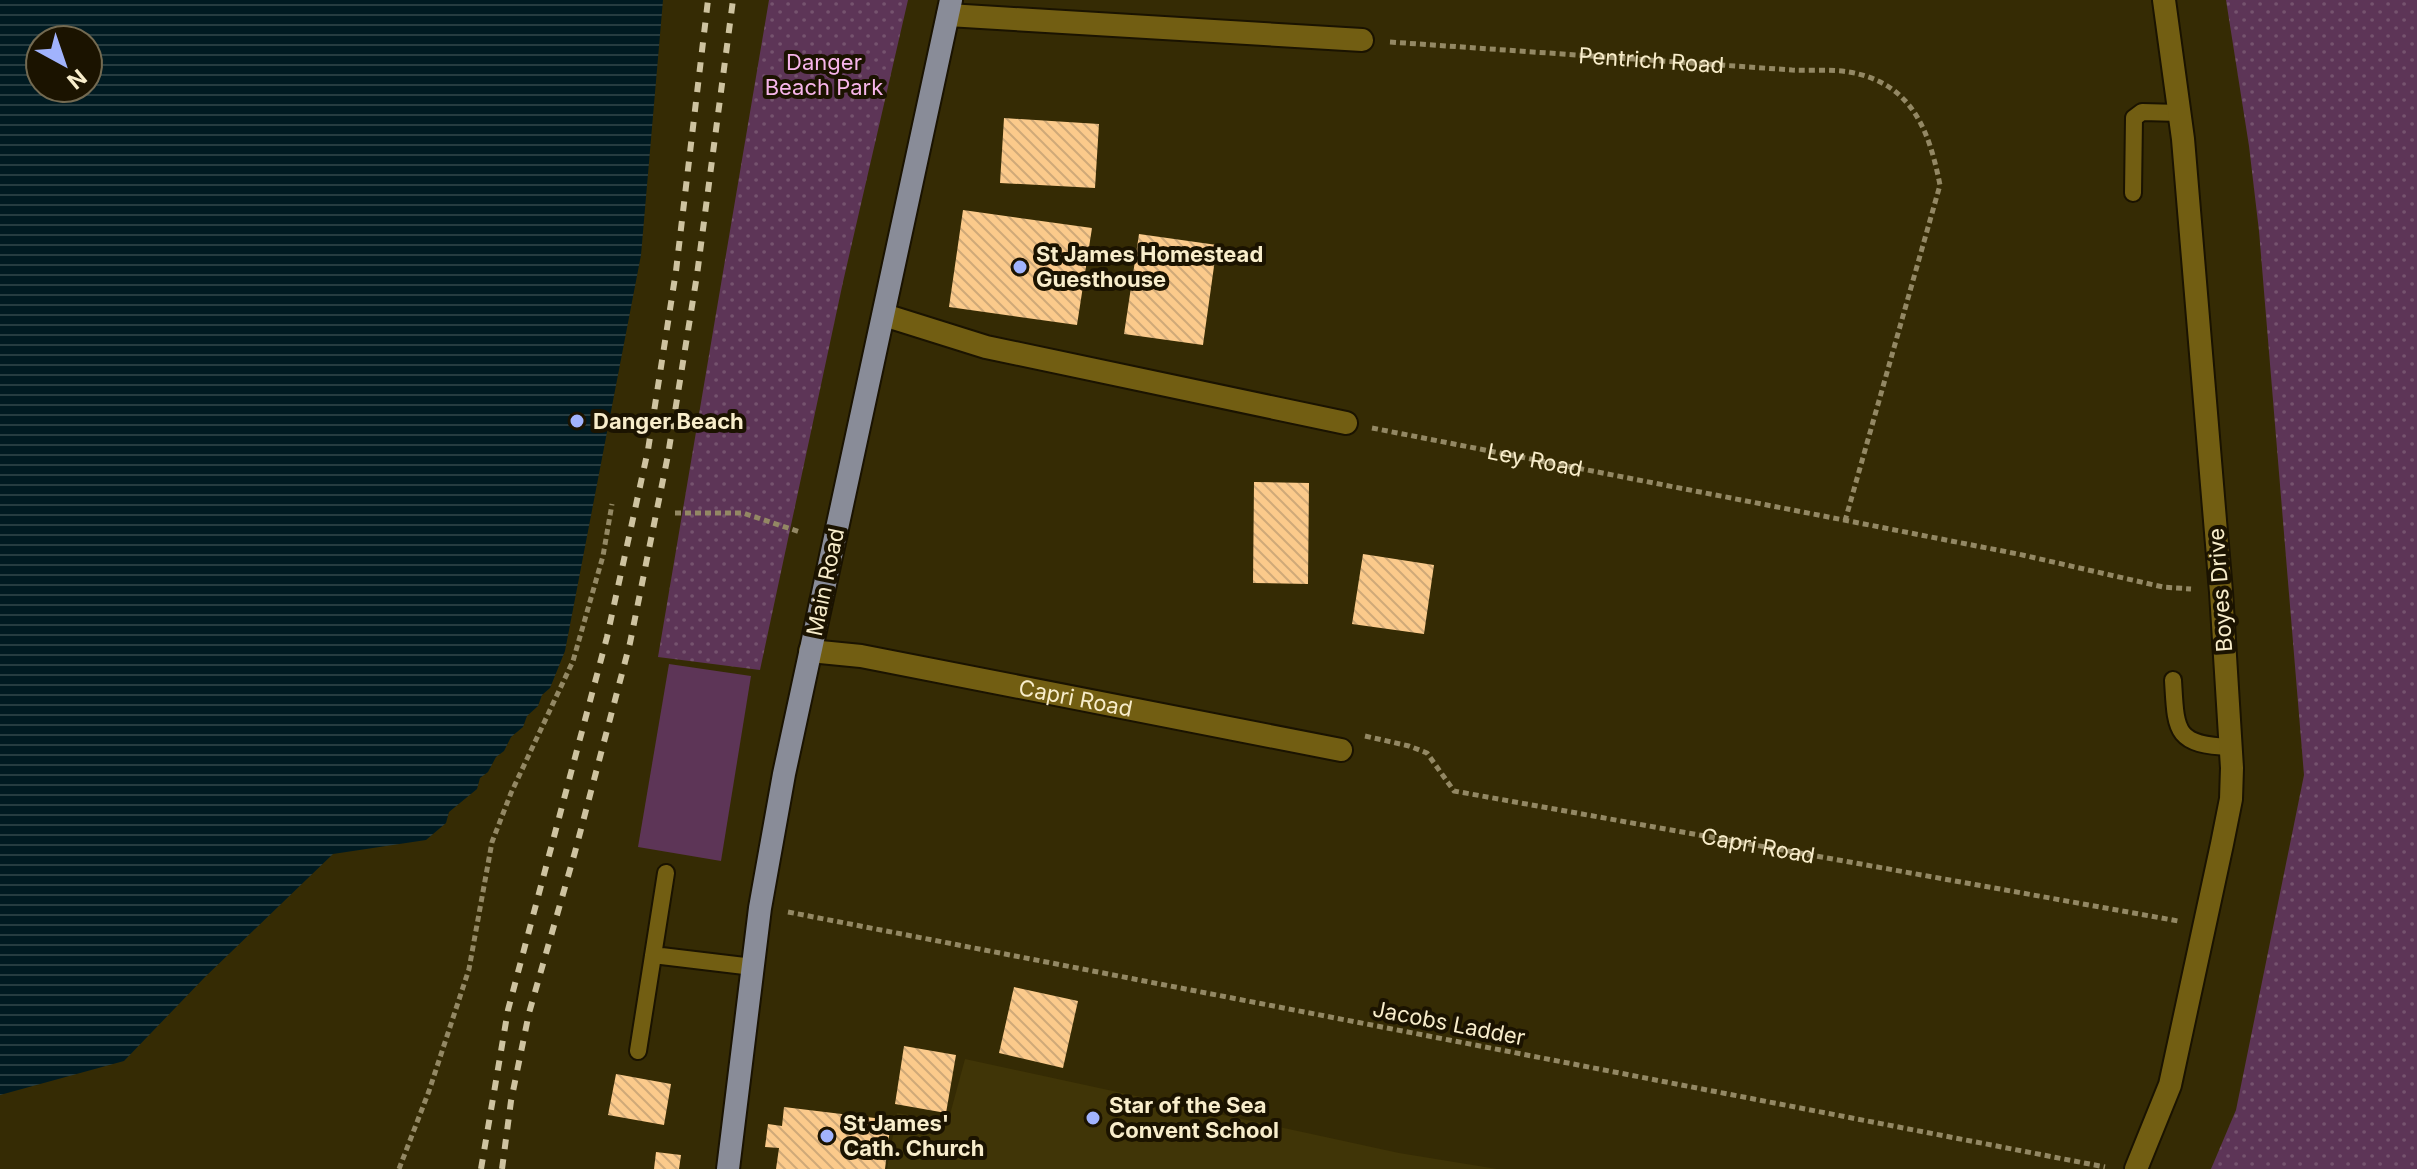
<svg xmlns="http://www.w3.org/2000/svg" width="2417" height="1169" font-family="Inter,sans-serif">
	<style>
		.built { fill: #403507 }
		.park { fill: url(#park-dots) }
		.pitch { fill: #5d3557 }
		.water { fill: url(#water-rules); fill-rule: evenodd }
		.building { fill: url(#building-back-hatch) }
		.lines { fill: none; stroke-linecap: round; stroke-linejoin: round }
		.service-casing { stroke: #1a1301; stroke-width: 20 }
		.minor-casing { stroke: #1a1301; stroke-width: 26 }
		.secondary-casing { stroke: #1a1301; stroke-width: 26 }
		.primary-casing { stroke: #1a1301; stroke-width: 26 }
		.path { stroke: #938864; stroke-width: 5; stroke-dasharray: 6 4; stroke-linecap: butt }
		.service { stroke: #725e12; stroke-width: 16 }
		.minor { stroke: #725e12; stroke-width: 22 }
		.secondary { stroke: #725e12; stroke-width: 22 }
		.primary { stroke: #898c98; stroke-width: 22 }
		.rail { stroke: #cec3a0; stroke-width: 6; stroke-dasharray: 10 10; stroke-linecap: butt }
		.poi-dot { fill: #a1b3fd; stroke: #1b1300; stroke-width: 3 }
		.labels { text-anchor: middle; dominant-baseline: central; stroke-width: 8; stroke-linejoin: round; paint-order: stroke }
		.street-label { font-size: 22px; fill: #f8edcb; stroke: #1b1300 }
		.park-label { font-size: 22px; fill: #f7b5ea; stroke: #1b1300 }
		.poi-label { font-size: 22px; font-weight: bold; fill: #f8edcb; stroke: #1b1300; text-anchor: start }
	</style>
	<defs>
		<pattern id="park-dots" width="8" height="8" patternUnits="userSpaceOnUse" patternTransform="scale(2)"><rect width="8" height="8" fill="#5d3557"/><path d="M2 2h.1M6 6h.1" fill="none" stroke="#75536e" stroke-width="1.8" stroke-linecap="round"/></pattern>
		<pattern id="water-rules" width="6" height="5" patternUnits="userSpaceOnUse" patternTransform="scale(2)"><rect width="6" height="5" fill="#001a21"/><path d="M0 2.5h6" fill="none" stroke="#263c40"/></pattern>
		<pattern id="building-back-hatch" width="6" height="6" patternUnits="userSpaceOnUse" patternTransform="scale(2)"><rect width="6" height="6" fill="#fbca8b"/><path d="M-1 5l2 2M0 0l6 6M5-1l2 2" fill="none" stroke="#cfa978"/></pattern>
	</defs>
	<rect width="100%" height="100%" fill="#352b04"/>
	<path class="built" d="M965,1059l434,94 98,16h-610l10,-56 51,9z"/>
	<path class="park" d="M769,0h139l-65,282 -83,388 -102,-13z
		M2226,0h191v1169h-206l25,-59 68,-335 -45,-544 -10,-85z"/>
	<path class="pitch" d="M669,664l82,12 -30,185 -83,-14z"/>
	<path class="water" d="M0,0h663l-22,255 -76,396 -15,37 -8,7 -4,11 -11,10 -4,11 -12,10 -7,14 -8,6 -8,15 -8,6 -3,11 -28,23 -3,11 -20,17 -93,14 -128,123 -81,84 -124,34zM40,40h48v48h-48z"/>
	<path class="building" d="M1004,118l95,6 -4,64 -95,-5z
		M963,210l129,18 -15,97 -128,-18z
		M1139,234l78,11 -14,100 -79,-11z
		M1254,482l55,1 -1,101 -55,-1z
		M1363,554l71,11 -10,69 -72,-10z
		M1014,987l64,14 -15,67 -64,-15z
		M904,1046l52,9 -10,58 -51,-9z
		M616,1074l55,10 -7,41 -56,-10z
		M784,1107l107,13 -6,49h-109l3,-21 -14,-1 3,-23 14,2z
		M656,1152l25,3 -2,14h-25z"/>
	<g class="lines">
		<defs>
			<path id="service" d="M2133,193l1,-75 8,-6 38,1
				M2173,680c3,51 1,65 58,67
				M653,955l100,12
				M638,1051l28,-178"/>
			<g id="minor">
				<path d="M948,15l414,25"/>
				<path d="M884,315l102,32 360,76"/>
				<path id="s4" d="M810,651l51,5 480,94"/>
			</g>
			<path id="secondary" d="M2136,1169l34,-84 52,-241 9,-45 1,-31 -11,-176 -38,-453 -19,-139"/>
			<path id="primary" d="M728,1169l32,-261 24,-134 167,-774"/>
		</defs>
		<use href="#service" class="service-casing"/>
		<use href="#minor" class="minor-casing"/>
		<use href="#secondary" class="secondary-casing"/>
		<use href="#primary" class="primary-casing"/>
		<g class="path">
			<path id="s1" d="M1390,42l402,28c18,1 39,-1 57,2 63,11 80,58 91,113l-95,336"/>
			<path id="s2" d="M1372,428l646,126 145,33 28,2"/>
			<path d="M675,513h68l57,19"/>
			<path id="s3" d="M1365,736l44,10 18,7 27,38 724,130"/>
			<path d="M788,912l1317,255"/>
			<path d="M399,1169l30,-78 40,-122 23,-127 19,-49 62,-132 30,-105 9,-52"/>
		</g>
		<use href="#service" class="service"/>
		<use href="#minor" class="minor"/>
		<use href="#secondary" class="secondary"/>
		<use href="#primary" class="primary"/>
		<path class="rail" d="M481,1169l27,-159 99,-373 41,-187 28,-179 32,-271
			M502,1169l9,-68 18,-88 46,-161 55,-209 38,-188 29,-180 36,-275"/>
	</g>
	<g class="poi-dot">
		<circle cx="1020" cy="267" r="8"/>
		<circle cx="577" cy="421" r="8"/>
		<circle cx="1093" cy="1118" r="8"/>
		<circle cx="827" cy="1136" r="8"/>
	</g>
	<g class="labels">
		<g class="street-label">
			<text stroke="none"><textPath href="#s1" startOffset="262">Pentrich Road</textPath></text>
			<text stroke="none"><textPath href="#s2" startOffset="166">Ley Road</textPath></text>
			<text transform="translate(825 582) rotate(-78)">Main Road</text>
			<text transform="translate(2220 590) rotate(-94)">Boyes Drive</text>
			<text stroke="none"><textPath href="#s4" startOffset="270">Capri Road</textPath></text>
			<text stroke="none"><textPath href="#s3" startOffset="420">Capri Road</textPath></text>
			<text transform="translate(1449 1023) rotate(11)">Jacobs Ladder</text>
		</g>
		<g class="park-label">
			<text x="824" y="62">Danger<tspan x="824" dy="25">Beach Park</tspan></text>
		</g>
		<g class="poi-label">
			<text x="1036" y="254">St James Homestead<tspan x="1036" dy="25">Guesthouse</tspan></text>
			<text x="593" y="421">Danger Beach</text>
			<text x="1109" y="1105">Star of the Sea<tspan x="1109" dy="25">Convent School</tspan></text>
			<text x="843" y="1123">St James'<tspan x="843" dy="25">Cath. Church</tspan></text>
		</g>
	</g>
	<g transform="translate(64 64) rotate(140)"><circle r="38" fill="#1b1300" stroke="#736a51" stroke-width="2"/>
	<path d="M0-6L14 30L0 20L-14 30Z" fill="#a1b3fd"/>
	<text y="-12" font-size="22" font-weight="bold" text-anchor="middle" fill="#f8edcb">N</text>
	</g>
</svg>
